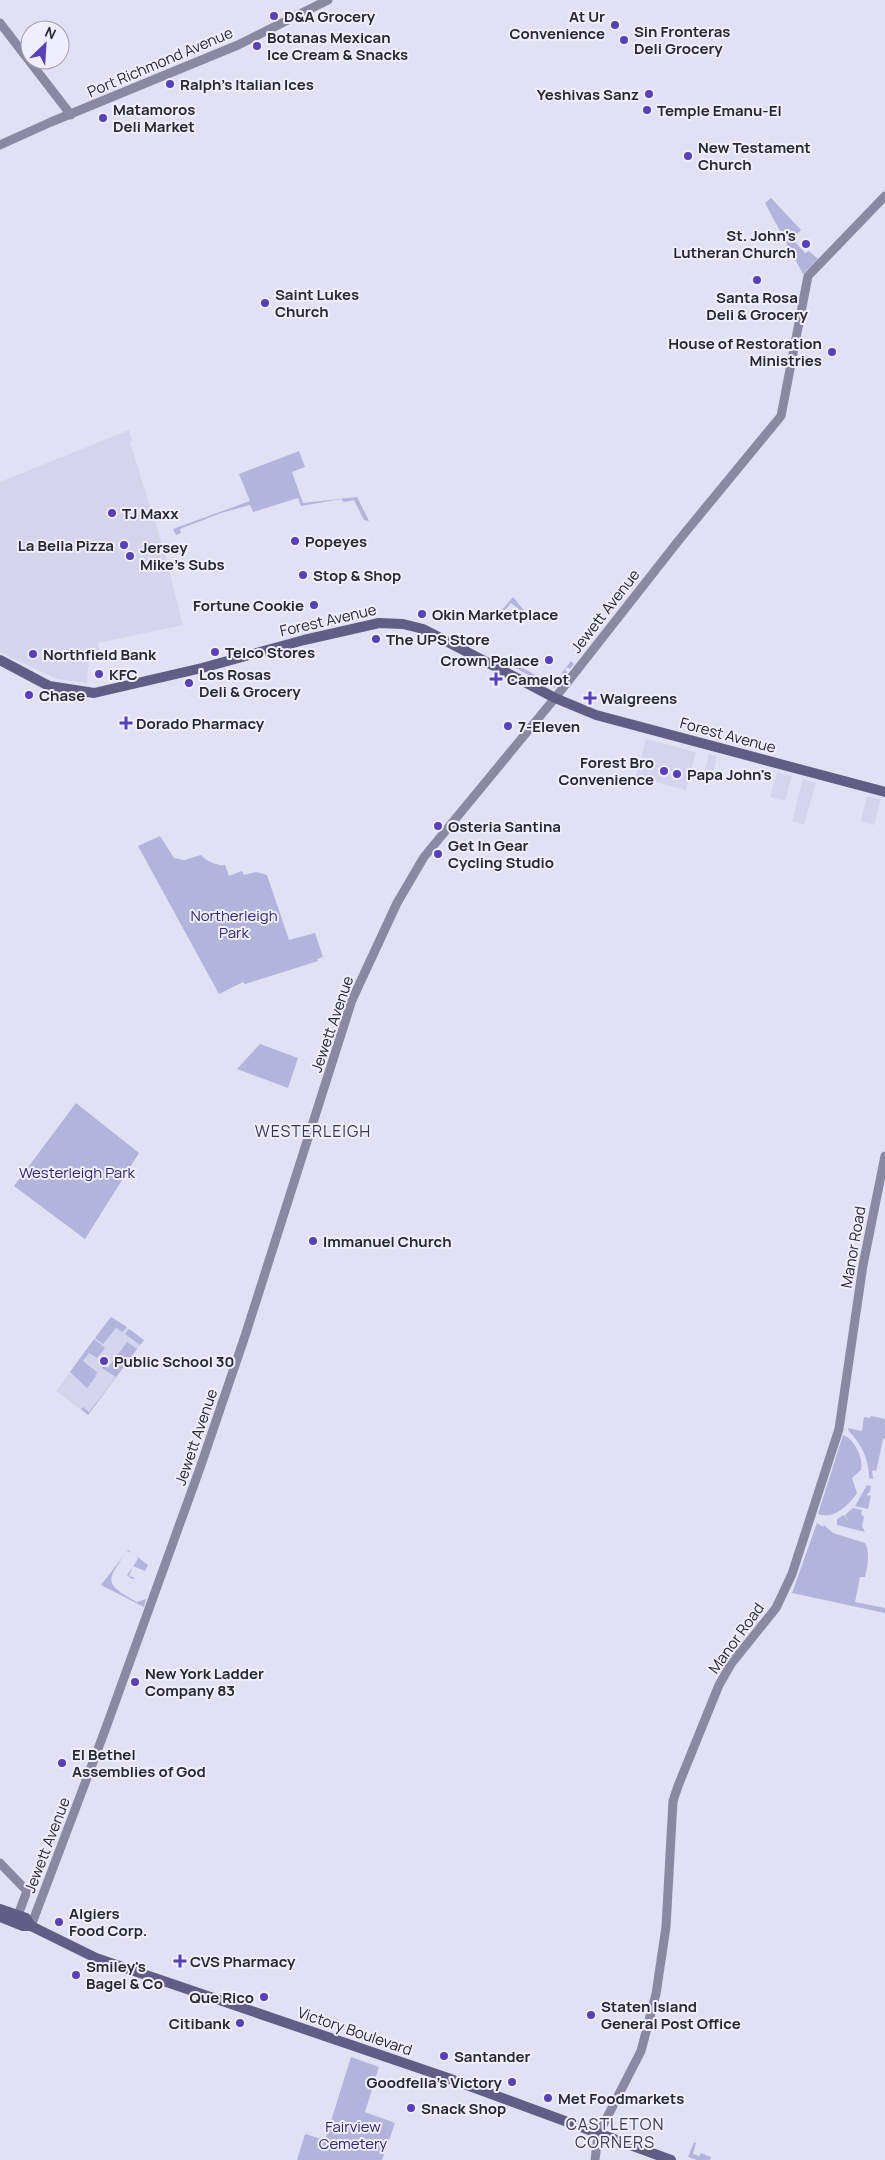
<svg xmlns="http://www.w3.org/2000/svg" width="885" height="2160" font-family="Manrope,sans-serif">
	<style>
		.built { fill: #d4d4ef }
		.green { fill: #b3b3db }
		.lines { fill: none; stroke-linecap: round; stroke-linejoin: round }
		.tertiary { stroke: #8989a4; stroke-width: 9 }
		.secondary { stroke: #605e85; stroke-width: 10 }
		.poi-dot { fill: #5740b8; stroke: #eeeefe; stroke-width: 2 }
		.labels { text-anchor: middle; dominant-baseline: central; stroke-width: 4; stroke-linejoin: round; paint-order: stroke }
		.poi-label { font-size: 15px; font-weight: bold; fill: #28282f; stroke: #eeeefe; text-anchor: start }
		.street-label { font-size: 15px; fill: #28282f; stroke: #eeeefe }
		.park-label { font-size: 15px; fill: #342770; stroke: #eeeefe }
		.neighbourhood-label { font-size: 16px; letter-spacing: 1px; fill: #3a3949; stroke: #eeeefe }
	</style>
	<rect width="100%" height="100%" fill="#e1e0f5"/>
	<path class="built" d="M129,430l3,11 -2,1 35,112 18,71 -85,18 1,6 -10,10 -2,24 -30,-4 -57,-27v-170z
		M646,739l50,13 -10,38 -50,-13z
		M709,754l8,2 -4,18 -9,-2z
		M777,772l15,4 -7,25 -15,-4z
		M803,779l13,4 -12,42 -12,-4z
		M867,796l14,3 -7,26 -13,-4z
		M111,1317l33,23 -56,75 -32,-24z"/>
	<path class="green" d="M771,198l30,32 -5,5 -1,7 10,11 4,-2 9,8 -15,15 -38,-71z
		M299,451l6,16 -13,5 11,31 54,-6 12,24 -5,-1 -10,-20 -10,2 -3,-3 -40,7 -3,-8 -45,14 -3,-7 -29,8 -41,16 1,4 -5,2 -3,-6 77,-28 -11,-27z
		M513,597l14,17 -4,6 -2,-1 4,-5 -14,-11 -7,8 -2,-1z
		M510,661l29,16 -1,3 -30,-16z
		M571,661l3,3 -4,5 -3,-2 -2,3 2,2 -12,16 -12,-6 1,-3 9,4 2,-3 3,1 4,-5 -1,-2z
		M160,836l14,22 10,2 17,-5c5,6 16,11 24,10l4,11 13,-5 2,4 12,-3 11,3 22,65 26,-7 8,24 -6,2 1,2 -73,23 -2,-2 -24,12 -81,-148z
		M260,1044l38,14 -10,30 -51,-19z
		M76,1103l63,50 -54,86 -71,-53z
		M111,1317l16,10 -5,5 -6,-4 -13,16 -8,-6z
		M129,1329l15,11 -4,5 -15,-11z
		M94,1339l11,9 -8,10 -8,-5 -6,8 15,12 -3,1 1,2 -9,12 -17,-16z
		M127,1342l10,7 -49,66 -7,-6 2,-2 6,5 27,-35 -14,-9 1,-3 5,3z
		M871,1416l14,3v20h-2l-7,33 -1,-2 -3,1 1,8 -4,-1c0,-20 -8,-34 -21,-48v-2l14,3 2,-14 6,1z
		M843,1435c11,3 21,24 18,35l-9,8 5,15c-8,12 -23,27 -39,21z
		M867,1485l4,1 -1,6 -3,2 1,2 3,-1 -3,14 -13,-3z
		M853,1508l9,2 -1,4 3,3 -2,9 3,6 -28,-7v-6l7,-4 5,7 -4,-7z
		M817,1523l6,4 1,-2 9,8 32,10c5,9 3,23 0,34h-5l-5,25 30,6v5l-93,-20z
		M128,1550l4,3 -5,-2c-21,31 -24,32 10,51l9,-3 -2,8 -43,-22z
		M136,1556l12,9 -3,6 -12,-5 -4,10 6,2 -3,1 -5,-4 11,-16z
		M351,2057l28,10 -14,45 30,11 -13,37h-85l8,-26 20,6z
		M694,2142l2,1 -3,11 6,2 2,-3 10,4 -1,3h-13l-9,-3z"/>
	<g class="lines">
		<path class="tertiary" d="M0,23l71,92
			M0,145l51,-23 187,-77 90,-45
			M0,1863l27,28 -9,24
			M31,1926l73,-193 96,-265 45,-132 107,-336 45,-97 27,-46 131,-159 124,-158 102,-124 27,-140 77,-80
			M595,2160l3,-25 43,-84 15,-57 10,-67 7,-126 5,-15 41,-101 12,-21 45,-56 16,-34 47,-145 24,-164 22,-109"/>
		<path class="secondary" d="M0,660l49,26 45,7 108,-25 102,-28 75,-17 24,1 20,5 132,69 41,17 289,77
			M0,1909l26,9 5,8 65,32 349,119 226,83
			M0,1917l23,9h8"/>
	</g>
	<g class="poi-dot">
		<circle cx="274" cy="16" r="5"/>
		<circle cx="615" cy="25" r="5"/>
		<circle cx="624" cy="40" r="5"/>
		<circle cx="257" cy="46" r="5"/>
		<circle cx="170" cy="84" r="5"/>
		<circle cx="649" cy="94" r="5"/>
		<circle cx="647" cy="110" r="5"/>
		<circle cx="103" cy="118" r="5"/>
		<circle cx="688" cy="156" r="5"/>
		<circle cx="806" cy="244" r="5"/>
		<circle cx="757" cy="280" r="5"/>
		<circle cx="265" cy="303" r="5"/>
		<circle cx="832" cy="352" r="5"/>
		<circle cx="112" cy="513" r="5"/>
		<circle cx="295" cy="541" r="5"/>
		<circle cx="124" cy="545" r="5"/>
		<circle cx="130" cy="556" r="5"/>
		<circle cx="303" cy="575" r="5"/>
		<circle cx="314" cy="605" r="5"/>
		<circle cx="422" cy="614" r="5"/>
		<circle cx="376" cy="639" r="5"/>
		<circle cx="215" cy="652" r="5"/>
		<circle cx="33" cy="654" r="5"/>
		<circle cx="549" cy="660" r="5"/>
		<circle cx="99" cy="674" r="5"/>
		<path d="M493.5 671.5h5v5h5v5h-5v5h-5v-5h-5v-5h5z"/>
		<circle cx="189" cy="683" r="5"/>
		<circle cx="29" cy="695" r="5"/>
		<path d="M587.5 690.5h5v5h5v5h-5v5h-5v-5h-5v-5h5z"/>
		<path d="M123.5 715.5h5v5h5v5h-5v5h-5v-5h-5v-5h5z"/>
		<circle cx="508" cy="726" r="5"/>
		<circle cx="664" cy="771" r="5"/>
		<circle cx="677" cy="774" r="5"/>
		<circle cx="438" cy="826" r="5"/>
		<circle cx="438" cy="854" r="5"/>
		<circle cx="313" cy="1241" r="5"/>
		<circle cx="104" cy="1361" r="5"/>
		<circle cx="135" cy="1682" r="5"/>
		<circle cx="62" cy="1763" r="5"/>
		<circle cx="59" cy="1922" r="5"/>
		<path d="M177.5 1953.5h5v5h5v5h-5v5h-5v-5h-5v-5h5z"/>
		<circle cx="76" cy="1975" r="5"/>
		<circle cx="264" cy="1997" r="5"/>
		<circle cx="591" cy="2015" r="5"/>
		<circle cx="240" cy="2023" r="5"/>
		<circle cx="444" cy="2056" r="5"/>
		<circle cx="512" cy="2082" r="5"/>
		<circle cx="548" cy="2098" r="5"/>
		<circle cx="411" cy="2108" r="5"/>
	</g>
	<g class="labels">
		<g class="poi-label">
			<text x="284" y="16">D&amp;A Grocery</text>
			<text x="605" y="16" text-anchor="end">At Ur<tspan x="605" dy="17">Convenience</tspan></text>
			<text x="634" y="31">Sin Fronteras<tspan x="634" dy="17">Deli Grocery</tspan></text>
			<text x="267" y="37">Botanas Mexican<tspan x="267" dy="17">Ice Cream &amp; Snacks</tspan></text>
			<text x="180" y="84">Ralph's Italian Ices</text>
			<text x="639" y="94" text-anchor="end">Yeshivas Sanz</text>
			<text x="113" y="109">Matamoros<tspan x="113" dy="17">Deli Market</tspan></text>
			<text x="657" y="110">Temple Emanu-El</text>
			<text x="698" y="147">New Testament<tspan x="698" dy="17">Church</tspan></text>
			<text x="796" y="235" text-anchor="end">St. John's<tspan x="796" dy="17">Lutheran Church</tspan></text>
			<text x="275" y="294">Saint Lukes<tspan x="275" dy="17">Church</tspan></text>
			<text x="757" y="297" text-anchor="middle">Santa Rosa<tspan x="757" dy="17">Deli &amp; Grocery</tspan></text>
			<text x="822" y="343" text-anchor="end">House of Restoration<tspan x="822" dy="17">Ministries</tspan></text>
			<text x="122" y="513">TJ Maxx</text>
			<text x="305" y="541">Popeyes</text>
			<text x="114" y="545" text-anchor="end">La Bella Pizza</text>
			<text x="140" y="547">Jersey<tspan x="140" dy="17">Mike's Subs</tspan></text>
			<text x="313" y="575">Stop &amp; Shop</text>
			<text x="304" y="605" text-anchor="end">Fortune Cookie</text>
			<text x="432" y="614">Okin Marketplace</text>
			<text x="386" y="639">The UPS Store</text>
			<text x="225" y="652">Telco Stores</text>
			<text x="43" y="654">Northfield Bank</text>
			<text x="539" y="660" text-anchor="end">Crown Palace</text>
			<text x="109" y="674">KFC</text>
			<text x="199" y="674">Los Rosas<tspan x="199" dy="17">Deli &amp; Grocery</tspan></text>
			<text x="507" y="679">Camelot</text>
			<text x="39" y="695">Chase</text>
			<text x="600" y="698">Walgreens</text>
			<text x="136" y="723">Dorado Pharmacy</text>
			<text x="518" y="726">7-Eleven</text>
			<text x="654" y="762" text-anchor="end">Forest Bro<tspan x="654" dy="17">Convenience</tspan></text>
			<text x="687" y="774">Papa John's</text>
			<text x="448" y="826">Osteria Santina</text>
			<text x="448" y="845">Get In Gear<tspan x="448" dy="17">Cycling Studio</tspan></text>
			<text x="323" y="1241">Immanuel Church</text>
			<text x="114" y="1361">Public School 30</text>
			<text x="145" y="1673">New York Ladder<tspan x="145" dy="17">Company 83</tspan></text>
			<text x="72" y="1754">El Bethel<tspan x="72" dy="17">Assemblies of God</tspan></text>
			<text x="69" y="1913">Algiers<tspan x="69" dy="17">Food Corp.</tspan></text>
			<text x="190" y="1961">CVS Pharmacy</text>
			<text x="86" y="1966">Smiley's<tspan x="86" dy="17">Bagel &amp; Co</tspan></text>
			<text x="254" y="1997" text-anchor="end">Que Rico</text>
			<text x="601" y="2006">Staten Island<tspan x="601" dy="17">General Post Office</tspan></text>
			<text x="230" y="2023" text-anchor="end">Citibank</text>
			<text x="454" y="2056">Santander</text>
			<text x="502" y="2082" text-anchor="end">Goodfella's Victory</text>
			<text x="558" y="2098">Met Foodmarkets</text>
			<text x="421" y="2108">Snack Shop</text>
		</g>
		<g class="street-label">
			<text transform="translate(160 62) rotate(-23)">Port Richmond Avenue</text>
			<text transform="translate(605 611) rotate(-52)">Jewett Avenue</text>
			<text transform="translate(328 620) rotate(-13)">Forest Avenue</text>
			<text transform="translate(728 735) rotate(15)">Forest Avenue</text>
			<text transform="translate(332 1024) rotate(-71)">Jewett Avenue</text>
			<text transform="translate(853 1247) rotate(-80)">Manor Road</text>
			<text transform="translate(196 1437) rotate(-71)">Jewett Avenue</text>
			<text transform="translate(736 1638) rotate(-54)">Manor Road</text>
			<text transform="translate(47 1845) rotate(-69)">Jewett Avenue</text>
			<text transform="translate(355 2031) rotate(19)">Victory Boulevard</text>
		</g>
		<g class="park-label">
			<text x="234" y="915">Northerleigh<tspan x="234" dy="17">Park</tspan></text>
			<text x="77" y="1172">Westerleigh Park</text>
			<text x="353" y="2126">Fairview<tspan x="353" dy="17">Cemetery</tspan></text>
		</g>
		<g class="neighbourhood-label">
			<text x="313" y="1131">WESTERLEIGH</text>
			<text x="615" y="2124">CASTLETON<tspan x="615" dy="18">CORNERS</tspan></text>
		</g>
	</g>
	<g transform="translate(45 45) rotate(25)"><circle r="24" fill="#eeeefe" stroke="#9f9fab"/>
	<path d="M0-4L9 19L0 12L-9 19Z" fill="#5740b8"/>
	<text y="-8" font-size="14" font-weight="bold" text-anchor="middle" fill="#28282f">N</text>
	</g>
</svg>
